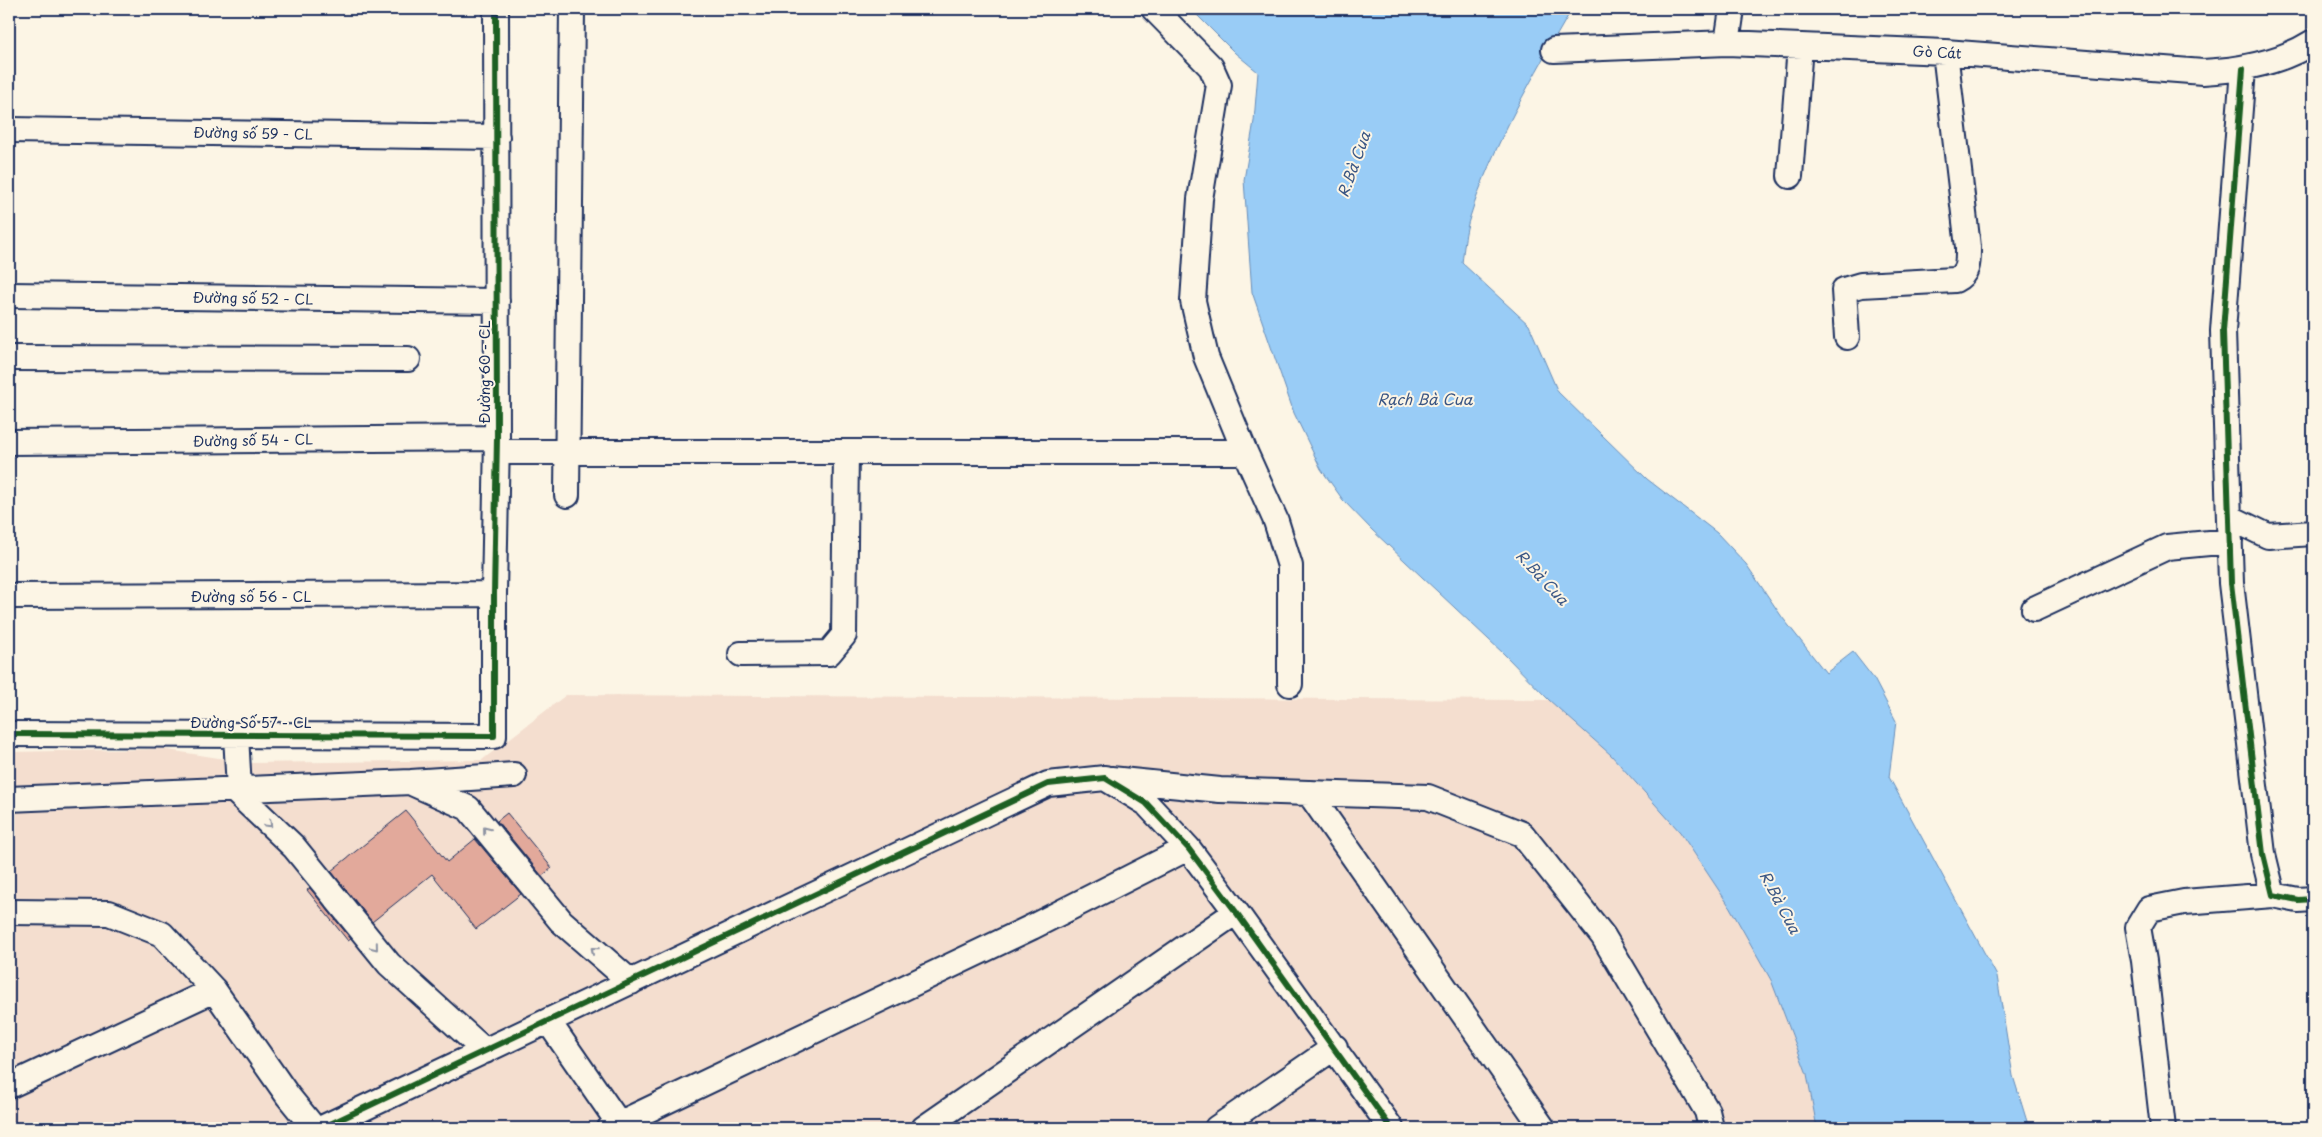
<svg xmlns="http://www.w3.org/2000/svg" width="2322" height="1137" font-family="'Playpen Sans',sans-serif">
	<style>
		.built { fill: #f4decf }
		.water { fill: #99ccf6; stroke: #678db9 }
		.building { fill: #e2a99b; stroke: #1b2f5e }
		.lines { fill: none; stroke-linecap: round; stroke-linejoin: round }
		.minor-casing { stroke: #1b2f5e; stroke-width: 28 }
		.minor { stroke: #fcf5e5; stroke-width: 24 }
		.cycleway-casing { stroke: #fcf5e5; stroke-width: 9 }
		.cycleway { stroke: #1b5e20; stroke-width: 6 }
		.oneway { stroke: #8c92a2 }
		.labels { text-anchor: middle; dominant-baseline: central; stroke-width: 4; stroke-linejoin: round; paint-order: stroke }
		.street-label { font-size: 14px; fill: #1b2f5e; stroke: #fcf5e5 }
		.water-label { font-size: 15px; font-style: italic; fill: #3a5684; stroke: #fcf5e5 }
	</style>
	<rect width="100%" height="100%" fill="#fcf5e5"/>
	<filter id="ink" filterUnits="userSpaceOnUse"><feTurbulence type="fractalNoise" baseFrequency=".02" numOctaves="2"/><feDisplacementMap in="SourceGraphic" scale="10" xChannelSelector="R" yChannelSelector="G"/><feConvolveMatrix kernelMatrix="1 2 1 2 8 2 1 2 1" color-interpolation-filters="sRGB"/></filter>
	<g filter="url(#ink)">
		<path class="built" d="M566,695l983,5 62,55 69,77 48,72 43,76 36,94 10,54h-1808v-376l153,-3 88,14 232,-3z"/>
		<path class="water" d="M1191,9h381c-37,64 -80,137 -102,208 -5,15 -6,31 -8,46l67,62 29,67 89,87 70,54 29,31 36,53 44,56 27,-21 21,27 22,42 -7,56 108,199 16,100 16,52h-212l-10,-54 -36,-94 -43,-76 -48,-72 -69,-77 -62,-55 -45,-46 -132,-124 -29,-30 -22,-31 -27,-56 -42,-121 -8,-112 10,-59 4,-49 -23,-19z"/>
		<path class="building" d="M406,811l41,51 28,-23 46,55 -45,35 -44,-55 -60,48 -41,-51z
			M507,813l45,55 -10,8 -45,-55z
			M310,888l41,51 -3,2 -41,-51z"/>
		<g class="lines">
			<defs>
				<path id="minor" d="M1154,9l57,58 8,18 -19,114 -7,102 13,56 39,95 31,69 14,45v118
					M1727,43l5,-34
					M1554,50l173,-7 218,9 258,20c39,-2 77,-9 110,-30
					M2243,69l-20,262 8,252 32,271 10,41 25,5 15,-1
					M9,130l488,7
					M1790,176l10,-130
					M9,295l488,6
					M1847,337l-3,-47 17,-5 94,-5c14,-7 13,-18 13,-33l-23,-195
					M9,358l399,1
					M9,442l488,-4
					M497,452h748
					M567,495l5,-486
					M2229,517l39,19 45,-3
					M9,596l485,-2
					M2034,609l133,-62 63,-6
					M741,654l88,-1 15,-18 2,-183
					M9,734l485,2v-142l3,-156 -1,-429
					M236,735l3,54
					M1111,779l109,11 208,7 94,37 81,102 104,175 4,17
					M414,784l54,24 93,113 70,61
					M234,790l60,57 95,117 96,87
					M1309,793l234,335
					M9,799l402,-17 103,-7
					M9,912l100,1 53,21 52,56 74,106 26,32
					M548,1021l74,107
					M9,1086l205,-96
					M322,1128l726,-344 57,-6 41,25 42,45 48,64 155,216
					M610,1128l422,-201 156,-79
					M924,1128l312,-216
					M1217,1128l118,-81
					M2163,1128l-19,-167 -6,-34 11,-18 35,-7 89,-7"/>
			</defs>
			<use href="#minor" class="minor-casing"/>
			<use href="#minor" class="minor"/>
			<defs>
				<path id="cycleway" d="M2243,69l-20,262 8,252 32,271 10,41 25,5 15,-1
					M9,734l485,2v-142l3,-156 -1,-429
					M322,1128l726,-344 57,-6 41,25 42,45 48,64 155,216"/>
			</defs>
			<use href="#cycleway" class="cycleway-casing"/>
			<use href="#cycleway" class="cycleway"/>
		</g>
		<defs><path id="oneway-chevron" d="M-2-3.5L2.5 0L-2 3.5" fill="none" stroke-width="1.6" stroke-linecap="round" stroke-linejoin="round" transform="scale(1.25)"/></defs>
		<g class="oneway">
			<use href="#oneway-chevron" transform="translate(269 824) rotate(44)"/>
			<use href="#oneway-chevron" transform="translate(486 830) rotate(-129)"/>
			<use href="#oneway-chevron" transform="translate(375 947) rotate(51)"/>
			<use href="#oneway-chevron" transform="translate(594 950) rotate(-139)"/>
		</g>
	</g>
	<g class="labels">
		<g class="street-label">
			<text transform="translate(1937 52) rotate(3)">Gò Cát</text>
			<text transform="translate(253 133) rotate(1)">Đường số 59 - CL</text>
			<text transform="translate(253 298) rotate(1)">Đường số 52 - CL</text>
			<text transform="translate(484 372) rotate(-90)">Đường 60 - CL</text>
			<text transform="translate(253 440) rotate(-1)">Đường số 54 - CL</text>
			<text x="251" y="596">Đường số 56 - CL</text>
			<text x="251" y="722">Đường Số 57 - CL</text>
		</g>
		<g class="water-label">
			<text transform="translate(1353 164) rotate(-70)">R.Bà Cua</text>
			<text x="1425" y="398">Rạch Bà Cua</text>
			<text transform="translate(1543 577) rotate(47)">R.Bà Cua</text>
			<text transform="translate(1781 902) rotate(62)">R.Bà Cua</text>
		</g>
	</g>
	<rect width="2322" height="1137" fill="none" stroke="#fcf5e5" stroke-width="30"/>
	<rect x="15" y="15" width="2292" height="1107" fill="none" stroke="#1b2f5e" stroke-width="2" filter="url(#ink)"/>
</svg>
